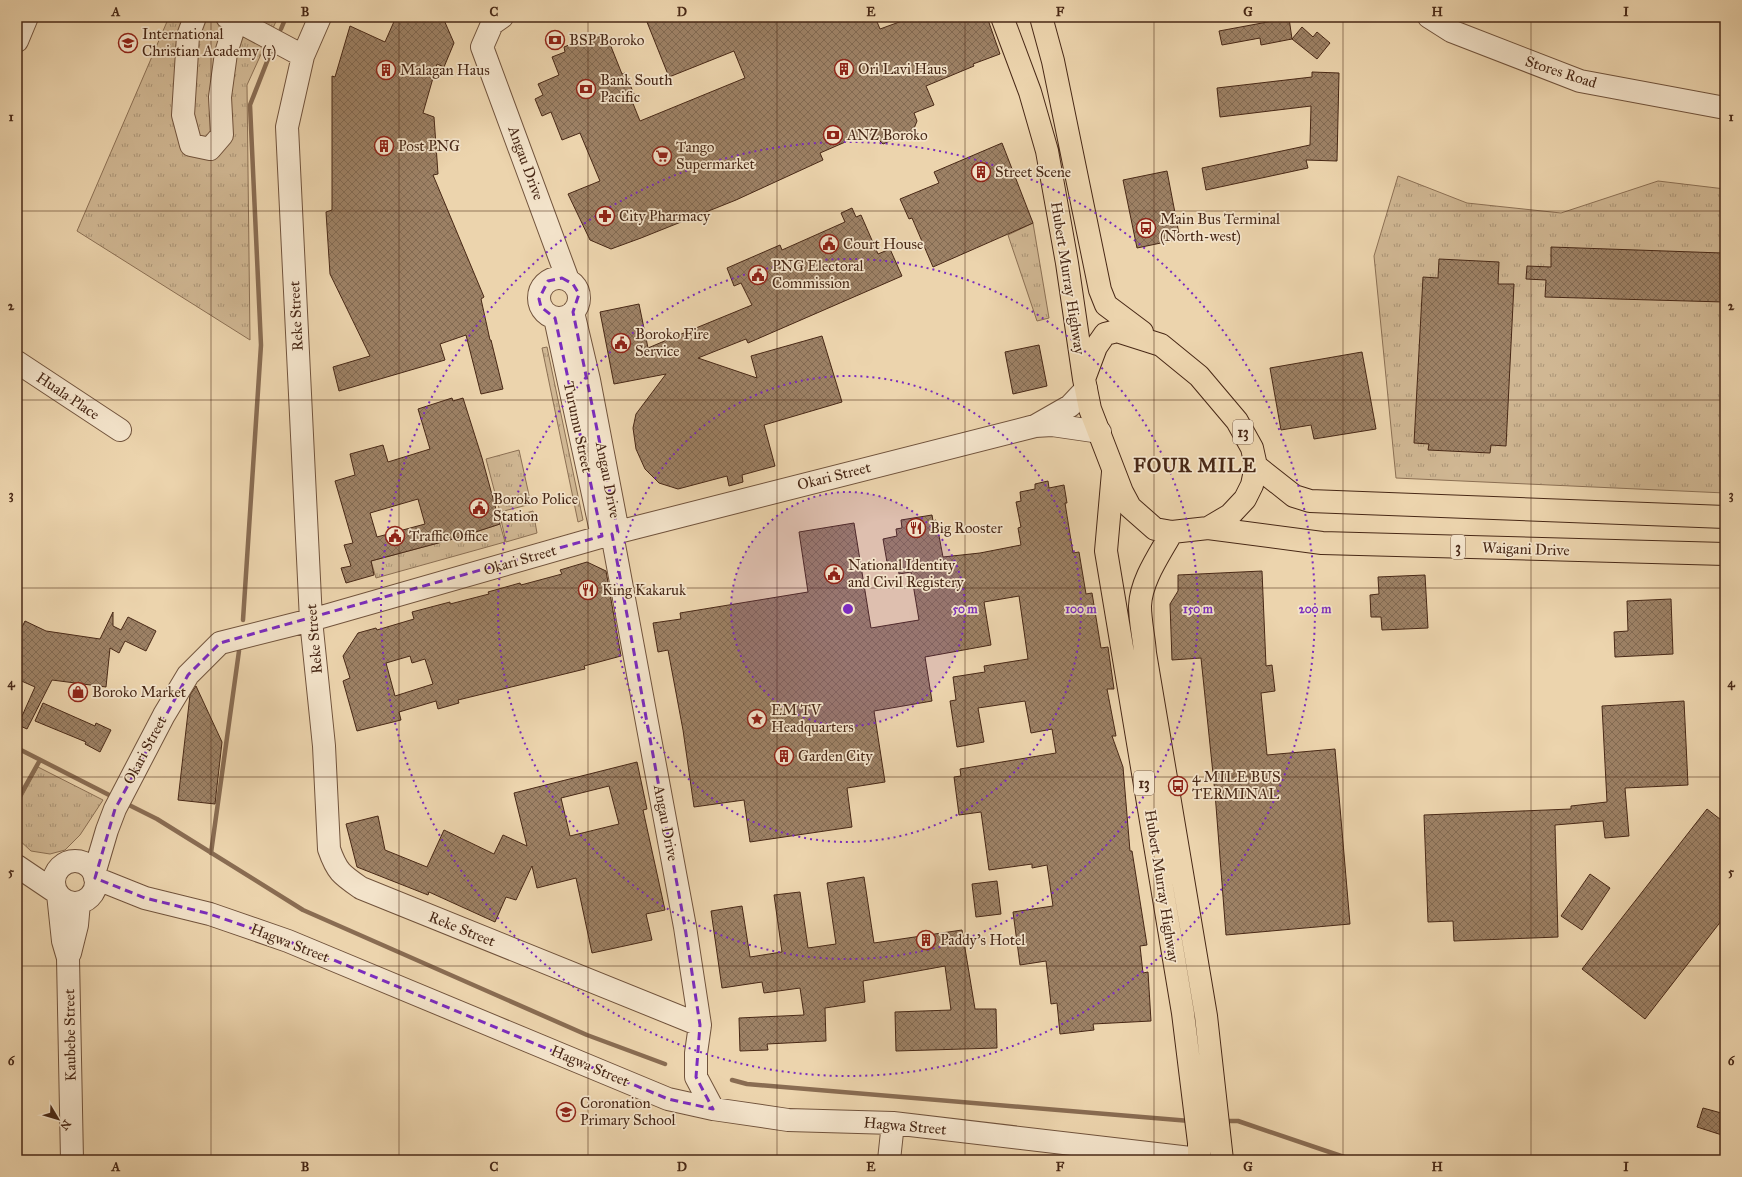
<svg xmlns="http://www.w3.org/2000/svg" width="1742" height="1177" font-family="'IM FELL Great Primer',serif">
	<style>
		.grass { fill: url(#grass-tufts); stroke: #8c7054 }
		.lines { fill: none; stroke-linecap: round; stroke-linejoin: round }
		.stream { stroke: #896c52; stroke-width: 4.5 }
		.building { fill: url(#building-cross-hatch); stroke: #482816; fill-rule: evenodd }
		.minor-casing { stroke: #71533c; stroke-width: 24 }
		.highway-casing { stroke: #482816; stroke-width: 24 }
		.minor { stroke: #f3e3ca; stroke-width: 22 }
		.highway { stroke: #ecd4ad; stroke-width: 22 }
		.marked { fill: none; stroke: #7b2cbf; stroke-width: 3; stroke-dasharray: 8 5; stroke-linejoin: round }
		.grid { fill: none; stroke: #482816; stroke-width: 1; stroke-opacity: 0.55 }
		.ring { fill: none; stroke: #7b2cbf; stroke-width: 2; stroke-dasharray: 2 4 }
		.labels { text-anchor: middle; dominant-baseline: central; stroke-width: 3.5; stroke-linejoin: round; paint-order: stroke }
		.shield { fill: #f3e3ca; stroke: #7b604c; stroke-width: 1 }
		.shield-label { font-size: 14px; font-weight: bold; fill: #482816 }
		.poi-label { font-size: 15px; fill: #482816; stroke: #f3e3ca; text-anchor: start }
		.street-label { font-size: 15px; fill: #482816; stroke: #f3e3ca }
		.district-label { font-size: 19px; font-weight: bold; letter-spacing: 1px; fill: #482816; stroke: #f3e3ca }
		.centre { fill: #7b2cbf; stroke: #f3e3ca; stroke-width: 2 }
		.ring-label { font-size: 12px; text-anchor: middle; font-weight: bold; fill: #7b2cbf; stroke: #f3e3ca; stroke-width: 3.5; stroke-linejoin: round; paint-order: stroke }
		.neatline { fill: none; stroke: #482816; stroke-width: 1.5 }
		.grid-label { font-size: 13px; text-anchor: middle; font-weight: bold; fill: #482816 }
	</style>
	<defs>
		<pattern id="grass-tufts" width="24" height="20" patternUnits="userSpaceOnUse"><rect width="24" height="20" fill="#d0b793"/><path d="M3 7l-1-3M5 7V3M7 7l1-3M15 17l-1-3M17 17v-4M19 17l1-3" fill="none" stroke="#ab9577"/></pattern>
		<pattern id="building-cross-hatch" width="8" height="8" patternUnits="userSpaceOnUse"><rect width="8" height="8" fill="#9d8165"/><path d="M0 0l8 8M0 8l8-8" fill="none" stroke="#826a52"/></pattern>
	</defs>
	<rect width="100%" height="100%" fill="#ecd4ad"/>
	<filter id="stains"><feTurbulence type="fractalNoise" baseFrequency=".005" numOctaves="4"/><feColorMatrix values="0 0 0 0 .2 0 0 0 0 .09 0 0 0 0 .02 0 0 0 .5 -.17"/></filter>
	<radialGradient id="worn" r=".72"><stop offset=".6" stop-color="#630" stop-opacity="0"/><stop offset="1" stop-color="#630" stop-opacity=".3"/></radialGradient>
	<path class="grass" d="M169,17h109l-31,68 3,255 -173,-109z
		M1398,176l69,27 94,10 97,-32 67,8v304l-329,-15 -22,-222z
		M1033,223l16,95 -12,3 -29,-86z
		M547,347l36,173 -5,2 -36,-174z
		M519,450l12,54 -31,8 -14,-53z
		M533,511l4,22 -31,9 -5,-22z
		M500,524l5,18 -129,36 -5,-17 86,-23z
		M38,767l65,33 -23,35 -15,15 -15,4 -19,-3 -14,-13v-32z"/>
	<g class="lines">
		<path class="stream" d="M281,29l5,-12
			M243,620l18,-275 -11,-240 20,-51
			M17,748l98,50
			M17,801l23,-41
			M125,803l32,16 146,91 284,125 78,29
			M211,853l28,-202
			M732,1080l15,4 443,37
			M1224,1121h14l115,39"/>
	</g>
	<path class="building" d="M396,17h40l8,3 10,23 -10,24 -7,-3 -14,49 11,4 4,57 -5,1 51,122 -3,2 9,41h1l12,49 -22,5 -15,-59 -26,9 5,16 -106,31 -6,-24 37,-11 -40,-82 -4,-62 6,-2v-134l3,1 15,-51 35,16z
		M645,17h230l5,12 22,-8 -2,-4h87l13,37 -27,10 1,2 -48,20 8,19 -20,8 3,8 -4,10 -30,13 -7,-7 -7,3 -3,-7 -46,20 3,7 -87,40 -95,38 -30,11 -21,-9 -22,-46 32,-13 -20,-48 -18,7 -11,-28 -9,4 -7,-17 8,-4 -5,-11 21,-9 -7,-18 13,-5 -1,-5 12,-5 3,3 27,-11 16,40 3,-1 9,21 -4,2 10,25 105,-43 -11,-27 -65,26z
		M1289,18l3,21 -31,6 -1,-7 -38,7 -3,-14z
		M1302,27l11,10 4,-5 13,11 -13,16 -25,-20z
		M1312,72l27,1 -2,88 -31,-1 2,8 -102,22 -4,-22 108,-23 1,-39 -91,11 -3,-29 95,-11z
		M1002,143l31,80 -100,44 -21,-49 -3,1 -9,-20 39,-16 -5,-11z
		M1167,171l13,68 -43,9 -14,-68z
		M852,208l4,9 5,-2 17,39 12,-5 12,27 -154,67 -2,-4 -48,19 59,20 -6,-22 71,-20 20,66 -78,23 11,41 -33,9 1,7 -14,4 -2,-10 -49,13 -19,-6 -14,-14 -9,-20 -3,-21 3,-14 30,-40 -52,10 -14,-72 39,-8 9,44 26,-11 78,-32 -11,-22 -7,3 -7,-18 53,-23 2,5 63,-28 -4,-9z
		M1551,247l171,6 -1,18h4l-1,31 -179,-5 1,-17 -20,-1 1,-13 24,1z
		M1439,259l60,3 -1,22h16l-8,162 -15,-1 -1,8 -62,-3 1,-6 -15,-1 9,-166 15,1z
		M1039,345l8,41 -34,8 -8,-42z
		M1362,352l14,77 -62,10 -3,-14 -30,5 -11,-62z
		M452,398l1,3 10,-3 19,60 18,66 -43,14 -86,23 3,14 -28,8 -5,-15 10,-2 -7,-21 9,-2 -18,-62 20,-6 -5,-21 33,-9 5,17 42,-13 -12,-40zM418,499l7,25 -48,13 -7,-24z
		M1048,481l1,7 15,-3 3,18h-2l8,50 6,-1 7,42 6,-1 9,55 7,-1 6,42h-7l9,47h-4l11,31 7,84h2l15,94 -7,1 3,27 5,-1 3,49 -58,3 1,6 -34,4 -3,-31 -6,1 -5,-43 -26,4 -7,-53 40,-6 -6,-41 -15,3v-4l-43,6 -8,-58 -22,3 -5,-38 7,-1 -1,-7 96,-16 -4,-24 -21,4 -6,-32 -47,7 6,34 -27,5 -7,-46 6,-1 -3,-23 32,-5 -1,-6 44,-7 -9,-63 -35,6 7,43 -66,12 7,44 -58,10 11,71 -38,6 5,39 -102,15 -6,-42 -50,7 -11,-77 -15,-80 -10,2 -5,-29 28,-4 -1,-6 128,-21 -9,-60 55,-9 17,105 48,-8 -8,-48 -12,2 -1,-8 -10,2 -5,-29 14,-3 -1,-7 6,-1 -1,-8 31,-5 1,6 3,-1 7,37 37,-4 41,-8 -3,-17 3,-1 -5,-25 5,-1 -1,-9 15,-3v-5z
		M587,562l19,9 15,85 -37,10 1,3 -127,31 1,3 -21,6 -2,-8 -37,11 2,8 -44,11 -14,-50 7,-3 -7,-22 15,-23 18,-5 1,2 37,-11 -2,-7 38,-10v2l39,-10 -1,-2 32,-9 1,2 41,-11 -2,-4zM410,656l2,7 13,-4 8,25 -38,12 -9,-33z
		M1262,571l4,95 6,-1 3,26 -14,2 6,62 68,-6 15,175 -124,11 -11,-142 -14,-135 -29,2 -2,-56 8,-13v-16z
		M1425,575l3,53 -46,2 -1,-13h-10l-1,-22 9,-1 -1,-17z
		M1671,599l2,55 -58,3 -1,-25 14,-1 -1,-30z
		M113,612v14l8,4 7,-13 28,14 -10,20 -21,-10 -6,12 -9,-5 -4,39 -54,-7 -25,49 -9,-4 17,-38 -18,-8v-42l8,-16 21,10 54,8z
		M196,686l26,56 -7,62 -37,-4 12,-105z
		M1684,701l4,84 -63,3 4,48 -24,2 -2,-17 -48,4 3,112 -104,4 -1,-20 -25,1 -4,-107 147,-6v-3l36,-4 -5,-96z
		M43,703l52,23 1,-3 15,7 -11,22 -15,-8 1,-2 -51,-21z
		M637,762l10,47 -4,1 22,100 -19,4 6,26 -60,13 -16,-75 -39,10 -5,-22 -16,34 -10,-3 -11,25 -66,-30 -1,3 -71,-28 -11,-43 32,-8 7,34 42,17 17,-37 50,24 9,-19 24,11 -13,-53zM609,786l10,38 -49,12 -9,-38z
		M1707,809l18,14v93l-80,103 -63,-50z
		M1590,874l20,14 -28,42 -21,-14z
		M864,877l10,66 88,-13 13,79h21l1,39 -101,3 -1,-39 56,-2 -6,-44 -82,15 2,21 -40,6 1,33 -59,3 1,6 -28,1 -1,-33 65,-3 -4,-27 -36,5 -2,-11 -40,6 -11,-77 31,-5 8,51 32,-5 -8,-57 26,-3 8,56 28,-4 -9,-61z
		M997,881l4,33 -25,3 -4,-33z
		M1703,1108l22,6v22l-28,-9z"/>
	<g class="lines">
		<defs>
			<path id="minor" d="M195,17l-7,19 -5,79 8,30 19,4 12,-14 -2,-38 6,-44 10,-32
				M227,17l20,9 56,30
				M320,17l-17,39 -16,71 24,493 13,126 5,103c8,23 13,26 32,39l339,137
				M502,17l-10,7 -10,23 86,233
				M1429,17l22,14 129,50 145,27
				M17,41l10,-24
				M539 298a20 20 0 1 1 40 0a20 20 0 1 1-40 0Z
				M573,312l16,68 29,152
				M555,318l47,218
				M17,362l103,68
				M1035,426l35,-20 16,-17
				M612,534l73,393 15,98 -4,28v24l17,32
				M54 882a21 21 0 1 1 42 0a21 21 0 1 1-42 0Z
				M17,866l40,27
				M94,874l13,-44 8,-21 49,-94 24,-40 32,-32 91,-23 307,-88 417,-106 17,-1 48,7
				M95,878l50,20 65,16 78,27 380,158 45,10 75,11 105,3 306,36
				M58,894l5,47 5,17 4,202
				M70,953l7,-28 2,-22
				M889,1160l4,-37"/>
			<path id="highway" d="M1002,17l28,75 17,59 20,112 17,116 6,30 32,83 8,15 25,22 17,3 36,-4 22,-13 15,-16 7,-14 4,-19 -4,-18 -15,-27 -38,-45 -38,-31 -44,-14 -12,3 -9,13 -12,32
				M1041,17l12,44 47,229 6,15 36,27
				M1256,466l38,30 16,5 415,16
				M1113,472l-7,79 77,462 16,130v17
				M1208,528l114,15 403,11
				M1172,532c-12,22 -31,48 -32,74 0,15 4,32 5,47l61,363 16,144"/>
		</defs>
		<use href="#minor" class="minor-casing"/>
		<use href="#highway" class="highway-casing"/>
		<use href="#minor" class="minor"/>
		<use href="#highway" class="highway"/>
	</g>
	<path class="marked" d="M562,278l11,6 6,10 -6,18 45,220 -6,2 73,393 15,98 -4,52 17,32 -45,-10 -380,-158 -78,-27 -65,-16 -50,-20 20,-69 73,-134 32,-32 382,-107 -47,-218 -14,-11 -2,-8 9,-18z"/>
	<path class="grid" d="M211,17v1143M399,17v1143M588,17v1143M777,17v1143M965,17v1143M1154,17v1143M1343,17v1143M1531,17v1143M17,211h1708M17,400h1708M17,588h1708M17,777h1708M17,966h1708"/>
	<circle cx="848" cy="609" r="117" fill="#7b2cbf" fill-opacity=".12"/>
	<g class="ring">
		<circle cx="848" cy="609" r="117"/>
		<circle cx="848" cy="609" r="233"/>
		<circle cx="848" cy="609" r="350"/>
		<circle cx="848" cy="609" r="467"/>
	</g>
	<defs>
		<symbol id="bank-ring" viewBox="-11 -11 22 22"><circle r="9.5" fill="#f3e3ca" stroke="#8f2418" stroke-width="1.5"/><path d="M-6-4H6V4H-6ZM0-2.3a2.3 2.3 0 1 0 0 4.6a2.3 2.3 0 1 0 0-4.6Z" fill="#8f2418"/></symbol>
		<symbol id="school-ring" viewBox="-11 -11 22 22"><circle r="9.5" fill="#f3e3ca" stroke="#8f2418" stroke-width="1.5"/><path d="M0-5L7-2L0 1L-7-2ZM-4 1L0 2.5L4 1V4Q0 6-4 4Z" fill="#8f2418"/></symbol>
		<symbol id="building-ring" viewBox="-11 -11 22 22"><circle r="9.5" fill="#f3e3ca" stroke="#8f2418" stroke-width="1.5"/><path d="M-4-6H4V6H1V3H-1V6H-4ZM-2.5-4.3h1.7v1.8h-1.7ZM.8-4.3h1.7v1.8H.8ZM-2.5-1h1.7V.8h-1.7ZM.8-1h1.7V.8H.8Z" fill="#8f2418"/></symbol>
		<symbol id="supermarket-ring" viewBox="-11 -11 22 22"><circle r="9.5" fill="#f3e3ca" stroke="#8f2418" stroke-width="1.5"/><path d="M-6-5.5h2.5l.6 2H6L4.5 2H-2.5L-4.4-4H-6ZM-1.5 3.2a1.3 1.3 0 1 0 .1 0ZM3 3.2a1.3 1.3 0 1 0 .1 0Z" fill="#8f2418"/></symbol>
		<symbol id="pharmacy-ring" viewBox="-11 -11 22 22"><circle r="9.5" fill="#f3e3ca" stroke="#8f2418" stroke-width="1.5"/><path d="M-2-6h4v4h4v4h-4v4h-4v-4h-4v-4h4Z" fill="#8f2418"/></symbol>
		<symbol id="bus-ring" viewBox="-11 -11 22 22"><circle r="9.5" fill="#f3e3ca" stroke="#8f2418" stroke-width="1.5"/><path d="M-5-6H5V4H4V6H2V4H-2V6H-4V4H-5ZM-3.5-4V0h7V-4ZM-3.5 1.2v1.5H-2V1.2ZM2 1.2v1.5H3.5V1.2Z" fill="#8f2418"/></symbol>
		<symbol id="civic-ring" viewBox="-11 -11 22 22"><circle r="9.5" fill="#f3e3ca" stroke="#8f2418" stroke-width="1.5"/><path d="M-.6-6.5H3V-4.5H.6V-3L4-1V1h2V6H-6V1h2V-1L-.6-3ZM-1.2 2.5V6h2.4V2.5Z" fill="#8f2418"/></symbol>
		<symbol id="restaurant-ring" viewBox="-11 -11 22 22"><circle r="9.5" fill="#f3e3ca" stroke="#8f2418" stroke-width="1.5"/><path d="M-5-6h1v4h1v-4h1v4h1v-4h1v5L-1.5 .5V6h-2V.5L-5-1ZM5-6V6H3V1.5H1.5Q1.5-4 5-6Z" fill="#8f2418"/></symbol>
		<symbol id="shop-ring" viewBox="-11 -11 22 22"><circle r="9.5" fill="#f3e3ca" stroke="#8f2418" stroke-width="1.5"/><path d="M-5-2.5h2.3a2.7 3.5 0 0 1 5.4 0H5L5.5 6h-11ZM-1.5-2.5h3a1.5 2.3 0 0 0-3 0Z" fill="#8f2418"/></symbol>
		<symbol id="sight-ring" viewBox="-11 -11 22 22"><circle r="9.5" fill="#f3e3ca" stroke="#8f2418" stroke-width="1.5"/><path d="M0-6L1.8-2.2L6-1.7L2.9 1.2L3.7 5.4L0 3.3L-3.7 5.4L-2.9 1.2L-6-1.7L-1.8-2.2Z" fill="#8f2418"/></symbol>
	</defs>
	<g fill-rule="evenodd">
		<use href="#bank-ring" x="544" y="29" width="22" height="22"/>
		<use href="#school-ring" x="117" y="32" width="22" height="22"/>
		<use href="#building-ring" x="833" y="58" width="22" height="22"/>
		<use href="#building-ring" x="375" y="59" width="22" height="22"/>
		<use href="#bank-ring" x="575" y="78" width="22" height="22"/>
		<use href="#bank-ring" x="822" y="124" width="22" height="22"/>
		<use href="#building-ring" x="373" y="135" width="22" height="22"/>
		<use href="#supermarket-ring" x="651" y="145" width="22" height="22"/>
		<use href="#building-ring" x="970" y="161" width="22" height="22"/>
		<use href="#pharmacy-ring" x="594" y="205" width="22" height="22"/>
		<use href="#bus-ring" x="1135" y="217" width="22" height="22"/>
		<use href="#civic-ring" x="818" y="233" width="22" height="22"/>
		<use href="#civic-ring" x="747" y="264" width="22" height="22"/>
		<use href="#civic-ring" x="610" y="332" width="22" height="22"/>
		<use href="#civic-ring" x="468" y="497" width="22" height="22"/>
		<use href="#restaurant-ring" x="905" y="517" width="22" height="22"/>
		<use href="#civic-ring" x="384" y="525" width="22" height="22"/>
		<use href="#civic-ring" x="823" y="563" width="22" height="22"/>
		<use href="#restaurant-ring" x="577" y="579" width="22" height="22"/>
		<use href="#shop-ring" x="67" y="681" width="22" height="22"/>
		<use href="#sight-ring" x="746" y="708" width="22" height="22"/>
		<use href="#building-ring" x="773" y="745" width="22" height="22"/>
		<use href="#bus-ring" x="1167" y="775" width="22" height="22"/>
		<use href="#building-ring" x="915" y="929" width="22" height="22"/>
		<use href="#school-ring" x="555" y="1101" width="22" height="22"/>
	</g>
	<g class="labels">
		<g class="shield">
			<rect x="1233" y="420" width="20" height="24" rx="3"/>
			<rect x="1451" y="535" width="14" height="24" rx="3"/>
			<rect x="1134" y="771" width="20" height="24" rx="3"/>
		</g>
		<g class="shield-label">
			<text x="1243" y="432">13</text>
			<text x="1458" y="547">3</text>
			<text x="1144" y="783">13</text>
		</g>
		<g class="poi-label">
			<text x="142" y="34">International<tspan x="142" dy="17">Christian Academy (1)</tspan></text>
			<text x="569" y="40">BSP Boroko</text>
			<text x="858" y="69">Ori Lavi Haus</text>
			<text x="400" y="70">Malagan Haus</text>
			<text x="600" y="80">Bank South<tspan x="600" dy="17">Pacific</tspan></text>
			<text x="847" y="135">ANZ Boroko</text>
			<text x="398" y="146">Post PNG</text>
			<text x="676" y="147">Tango<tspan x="676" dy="17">Supermarket</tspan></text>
			<text x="995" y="172">Street Scene</text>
			<text x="619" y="216">City Pharmacy</text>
			<text x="1160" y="219">Main Bus Terminal<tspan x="1160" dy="17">(North-west)</tspan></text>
			<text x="843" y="244">Court House</text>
			<text x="772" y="266">PNG Electoral<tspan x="772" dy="17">Commission</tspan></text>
			<text x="635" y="334">Boroko Fire<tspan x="635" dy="17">Service</tspan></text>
			<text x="493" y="499">Boroko Police<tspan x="493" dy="17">Station</tspan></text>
			<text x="930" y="528">Big Rooster</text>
			<text x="409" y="536">Traffic Office</text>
			<text x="848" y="565">National Identity<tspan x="848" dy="17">and Civil Registery</tspan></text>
			<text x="602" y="590">King Kakaruk</text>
			<text x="92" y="692">Boroko Market</text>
			<text x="771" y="710">EM TV<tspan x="771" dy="17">Headquarters</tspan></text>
			<text x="798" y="756">Garden City</text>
			<text x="1192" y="777">4 MILE BUS<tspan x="1192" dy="17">TERMINAL</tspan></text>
			<text x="940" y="940">Paddy's Hotel</text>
			<text x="580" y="1103">Coronation<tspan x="580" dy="17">Primary School</tspan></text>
		</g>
		<g class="street-label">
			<text transform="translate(1561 72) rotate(18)">Stores Road</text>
			<text transform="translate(526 163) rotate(70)">Angau Drive</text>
			<text transform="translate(1068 278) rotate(81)">Hubert Murray Highway</text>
			<text transform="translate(296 316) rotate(-93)">Reke Street</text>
			<text transform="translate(68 396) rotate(34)">Huala Place</text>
			<text transform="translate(578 427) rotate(78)">Turumu Street</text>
			<text transform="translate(834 476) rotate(-14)">Okari Street</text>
			<text transform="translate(608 480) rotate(79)">Angau Drive</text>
			<text transform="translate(1526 549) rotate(2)">Waigani Drive</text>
			<text transform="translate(520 560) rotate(-16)">Okari Street</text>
			<text transform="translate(314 639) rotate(-95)">Reke Street</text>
			<text transform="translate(145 750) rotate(-62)">Okari Street</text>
			<text transform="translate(666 823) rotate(79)">Angau Drive</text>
			<text transform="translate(1162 886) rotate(81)">Hubert Murray Highway</text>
			<text transform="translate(462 929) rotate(22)">Reke Street</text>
			<text transform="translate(290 943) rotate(21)">Hagwa Street</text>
			<text transform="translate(70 1035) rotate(-91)">Kaubebe Street</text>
			<text transform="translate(590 1066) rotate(23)">Hagwa Street</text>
			<text transform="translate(905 1126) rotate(5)">Hagwa Street</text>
		</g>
		<g class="district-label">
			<text x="1195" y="465">FOUR MILE</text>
		</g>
	</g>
	<circle cx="848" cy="609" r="6" class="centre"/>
	<g class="ring-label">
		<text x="965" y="613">50 m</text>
		<text x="1081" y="613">100 m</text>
		<text x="1198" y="613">150 m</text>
		<text x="1315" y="613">200 m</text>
	</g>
	<rect width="1742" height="1177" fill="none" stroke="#ecd4ad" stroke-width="44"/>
	<g transform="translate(58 1119) rotate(128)" stroke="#f3e3ca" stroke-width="3" paint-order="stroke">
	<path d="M0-3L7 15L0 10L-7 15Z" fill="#482816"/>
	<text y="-6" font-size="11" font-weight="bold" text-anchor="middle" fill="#482816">N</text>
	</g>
	<rect x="22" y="22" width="1698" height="1133" class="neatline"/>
	<g class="grid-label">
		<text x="116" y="16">A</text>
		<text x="305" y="16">B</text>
		<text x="494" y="16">C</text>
		<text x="682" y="16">D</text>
		<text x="871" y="16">E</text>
		<text x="1060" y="16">F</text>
		<text x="1248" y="16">G</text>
		<text x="1437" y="16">H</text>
		<text x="1626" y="16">I</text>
		<text x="11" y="121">1</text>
		<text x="1731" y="121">1</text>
		<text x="11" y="310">2</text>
		<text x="1731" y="310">2</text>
		<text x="11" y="499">3</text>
		<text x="1731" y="499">3</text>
		<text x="11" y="687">4</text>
		<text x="1731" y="687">4</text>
		<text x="11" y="876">5</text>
		<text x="1731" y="876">5</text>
		<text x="11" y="1065">6</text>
		<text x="1731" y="1065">6</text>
		<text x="116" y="1171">A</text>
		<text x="305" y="1171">B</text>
		<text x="494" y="1171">C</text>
		<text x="682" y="1171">D</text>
		<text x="871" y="1171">E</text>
		<text x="1060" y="1171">F</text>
		<text x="1248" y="1171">G</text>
		<text x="1437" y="1171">H</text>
		<text x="1626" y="1171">I</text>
	</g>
	<rect width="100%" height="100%" filter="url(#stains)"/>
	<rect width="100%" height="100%" fill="url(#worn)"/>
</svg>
